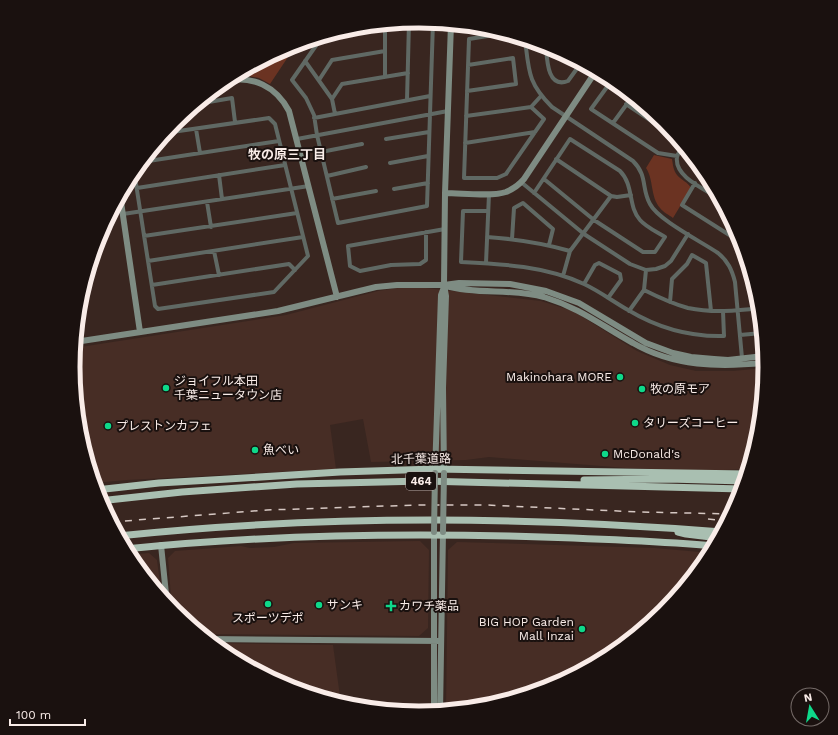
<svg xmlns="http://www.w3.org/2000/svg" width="838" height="735" font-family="'Work Sans','Noto Sans JP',sans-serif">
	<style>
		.built { fill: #472d25 }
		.green { fill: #6b3322 }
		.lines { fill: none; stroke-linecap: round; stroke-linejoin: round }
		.street { stroke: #606964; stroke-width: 4 }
		.secondary { stroke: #7e8c83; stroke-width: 6 }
		.highway { stroke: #a9bfb1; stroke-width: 7 }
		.rail { stroke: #d6c8c3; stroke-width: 1.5; stroke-dasharray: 7 7; stroke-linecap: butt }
		.secondary-bridge { stroke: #7e8c83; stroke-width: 6 }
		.poi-dot { fill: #0ed98a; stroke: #1a110f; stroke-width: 1.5 }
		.labels { text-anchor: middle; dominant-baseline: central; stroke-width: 4; stroke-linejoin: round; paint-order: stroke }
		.shield { fill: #1a110f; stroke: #b6aaa7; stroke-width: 1 }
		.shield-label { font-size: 11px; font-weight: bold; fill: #f9ece8 }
		.poi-label { font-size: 12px; fill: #f9ece8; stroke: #1a110f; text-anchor: start }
		.street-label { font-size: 12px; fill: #f9ece8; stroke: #1a110f }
		.neighbourhood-label { font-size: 13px; font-weight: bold; fill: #f9ece8; stroke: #1a110f }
		.rim { fill: none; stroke: #f9ece8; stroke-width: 5 }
	</style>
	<rect width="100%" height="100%" fill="#392620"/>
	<path class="built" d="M404,287l22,1 115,13 32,10 64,40 33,14 26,6h37l32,-3 -6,67 -11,34 -47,2 -75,-3 -137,-11 -23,3 -95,2 -8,-43 -33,6 6,44 -209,11 -33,3 -15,-48 -6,-68 1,-19 212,-33 92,-24z
		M420,541l9,9 -1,78 -9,8 -218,-2 -29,-24 -4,-52 7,-7 66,-5 9,2 24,-1 20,-4z
		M457,542l198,6 56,5 -4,7 -43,53 -53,43 -60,32 -65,19 -40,4 2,-161z
		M149,553l8,7 5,38 -34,-43z
		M212,643l121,2 8,59 -55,-16 -60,-33z"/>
	<path class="green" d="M296,45l-26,39 -11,-6 -20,-4v-1l48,-26z
		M654,155l18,4c1,5 1,11 5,16 4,5 11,7 14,13l-18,30c-4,-3 -10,-6 -13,-10 -10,-12 -6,-28 -14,-40z"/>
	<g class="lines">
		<path class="street" d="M343,30l20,-4
			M506,33l-37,6 -5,139h33l9,-4 38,-55 -13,-12
			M322,37l-30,43 14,18 8,17 3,20 21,88 89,-17 6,-184
			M525,39c4,33 3,44 27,68l81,54c15,15 8,27 17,43 8,16 52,38 68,49 10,8 14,17 17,29l7,76
			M546,46c1,13 1,43 22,35l13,-18
			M305,61l27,38
			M408,73l-66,11 -10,15 3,15 95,-18
			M385,77v-26
			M319,80l13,-20 53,-9v-27
			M613,81l-6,6 -16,22 67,44 19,3
			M467,91l49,-7 -3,-26 -45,7
			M407,100l2,-78
			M197,104l35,-6 3,24
			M626,104l36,24 3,-4
			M466,116l65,-9 10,-11
			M314,118l21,-4
			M613,123l19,-26
			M196,129l4,24
			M297,139l151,-28
			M386,139l43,-7
			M465,143l70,-11
			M683,146c-2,3 -5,7 -6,11 -3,20 28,32 43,42
			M321,152l41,-8
			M556,159l55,37 6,1 14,-2
			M142,162l137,-21
			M390,163l38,-7
			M134,171l21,135 3,3 116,-17 34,-36 -33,-132 -6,-6 -104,15
			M219,175l3,24
			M327,176l39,-9
			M521,182l63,52 46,30 16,6 10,-1 9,-3 6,-5 17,-27
			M695,183l-13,22 60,38
			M137,188l148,-23
			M394,189l34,-6
			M534,193l36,-54 50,32c14,14 8,36 20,49 6,7 17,12 25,17l-10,15h-12l-49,-32 -50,-41
			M332,199l44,-8
			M207,202l4,25
			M488,211h-25l-2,51c42,2 84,4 123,22 15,7 30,18 44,26 30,18 62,27 96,26l-1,-25
			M123,214l186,-28
			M426,232v28l-6,4 -29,1 -31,6 -10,-5 -2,-20 97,-17
			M144,236l153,-23
			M487,237c29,2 56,6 83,14
			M512,239l2,-31 9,-5 30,26 -4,16
			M214,251l5,24
			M148,261l155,-24
			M486,263l3,-69
			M563,276l7,-25 41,-55
			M584,284l11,-19 4,-2 21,11 1,6 -13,18
			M152,285l137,-21 6,6
			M644,290c14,7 29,14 44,18 24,5 48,3 72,0
			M670,302l2,-23 15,-15 5,-9 14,8 5,48
			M629,311l15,-21 2,-20
			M740,335l22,-2"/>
		<path class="secondary" d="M226,80c27,-4 50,6 63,31l48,186
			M445,193c17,0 46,4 61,-1 7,-3 13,-7 18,-13l72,-108
			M120,195l20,137
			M446,286c32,9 66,2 98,11 36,11 58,29 89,46 41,24 86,24 132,20
			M75,342l203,-31 98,-24 21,-2h47l15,-2 51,1 36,7 33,12 67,40 27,10 18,4 23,2 14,1 36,-4
			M444,472l-1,-84 3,-92 -2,-11 1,-92 6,-169
			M435,473l6,-178 3,-8
			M161,545l6,59
			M207,639l234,2
			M440,712l3,-180
			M434,713v-181"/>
		<path class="highway" d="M584,480l84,-1 77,2
			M96,490l63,-7 69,-4 112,-7 95,-3 312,5
			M99,501l83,-9 115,-8 127,-3 318,8
			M678,532l8,2 33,4
			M118,536c200,-21 403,-20 604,-4
			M125,549c127,-13 256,-16 384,-13 69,2 137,4 206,10"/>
		<path class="rail" d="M708,519l20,2
			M111,522l156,-12 150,-5h69l153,7 93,2"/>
		<path class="secondary-bridge" d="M434,532l1,-59
			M443,532l1,-59"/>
	</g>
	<g class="poi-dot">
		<circle cx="620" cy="377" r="4"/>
		<circle cx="166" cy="388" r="4"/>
		<circle cx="642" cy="389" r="4"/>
		<circle cx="635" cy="423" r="4"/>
		<circle cx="108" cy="426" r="4"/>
		<circle cx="255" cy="450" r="4"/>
		<circle cx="605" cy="454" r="4"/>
		<circle cx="268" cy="604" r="4"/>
		<circle cx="319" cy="605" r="4"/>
		<path d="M389 600h4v4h4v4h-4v4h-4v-4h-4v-4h4z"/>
		<circle cx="582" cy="629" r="4"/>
	</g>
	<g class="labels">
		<rect class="shield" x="406" y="472" width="30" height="18" rx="3"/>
		<g class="shield-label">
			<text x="421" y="481">464</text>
		</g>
		<g class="poi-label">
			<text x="612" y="377" text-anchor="end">Makinohara MORE</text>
			<text x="174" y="381">ジョイフル本田<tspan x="174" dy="14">千葉ニュータウン店</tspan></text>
			<text x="650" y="389">牧の原モア</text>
			<text x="643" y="423">タリーズコーヒー</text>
			<text x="116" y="426">プレストンカフェ</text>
			<text x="263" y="450">魚べい</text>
			<text x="613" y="454">McDonald's</text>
			<text x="327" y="605">サンキ</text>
			<text x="399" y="606">カワチ薬品</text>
			<text x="268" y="618" text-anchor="middle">スポーツデポ</text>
			<text x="574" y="622" text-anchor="end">BIG HOP Garden<tspan x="574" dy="14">Mall Inzai</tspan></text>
		</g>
		<g class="street-label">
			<text transform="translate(421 459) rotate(-1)">北千葉道路</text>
		</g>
		<g class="neighbourhood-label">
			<text x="287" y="154">牧の原三丁目</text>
		</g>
	</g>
	<path d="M0 0H838V735H0ZM80 367a339 339 0 1 1 678 0a339 339 0 1 1-678 0Z" fill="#1a110f" fill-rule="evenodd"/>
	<path class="rim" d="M80 367a339 339 0 1 1 678 0a339 339 0 1 1-678 0Z"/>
	<g transform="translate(810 707) rotate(349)"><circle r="19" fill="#1a110f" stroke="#736966"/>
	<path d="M0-3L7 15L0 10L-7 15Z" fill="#0ed98a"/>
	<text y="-6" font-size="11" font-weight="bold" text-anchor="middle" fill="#f9ece8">N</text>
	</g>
	<path d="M10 719v6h75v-6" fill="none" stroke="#f9ece8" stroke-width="2"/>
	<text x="16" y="719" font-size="12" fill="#f9ece8" stroke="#1a110f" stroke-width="3" paint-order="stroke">100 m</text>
</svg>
